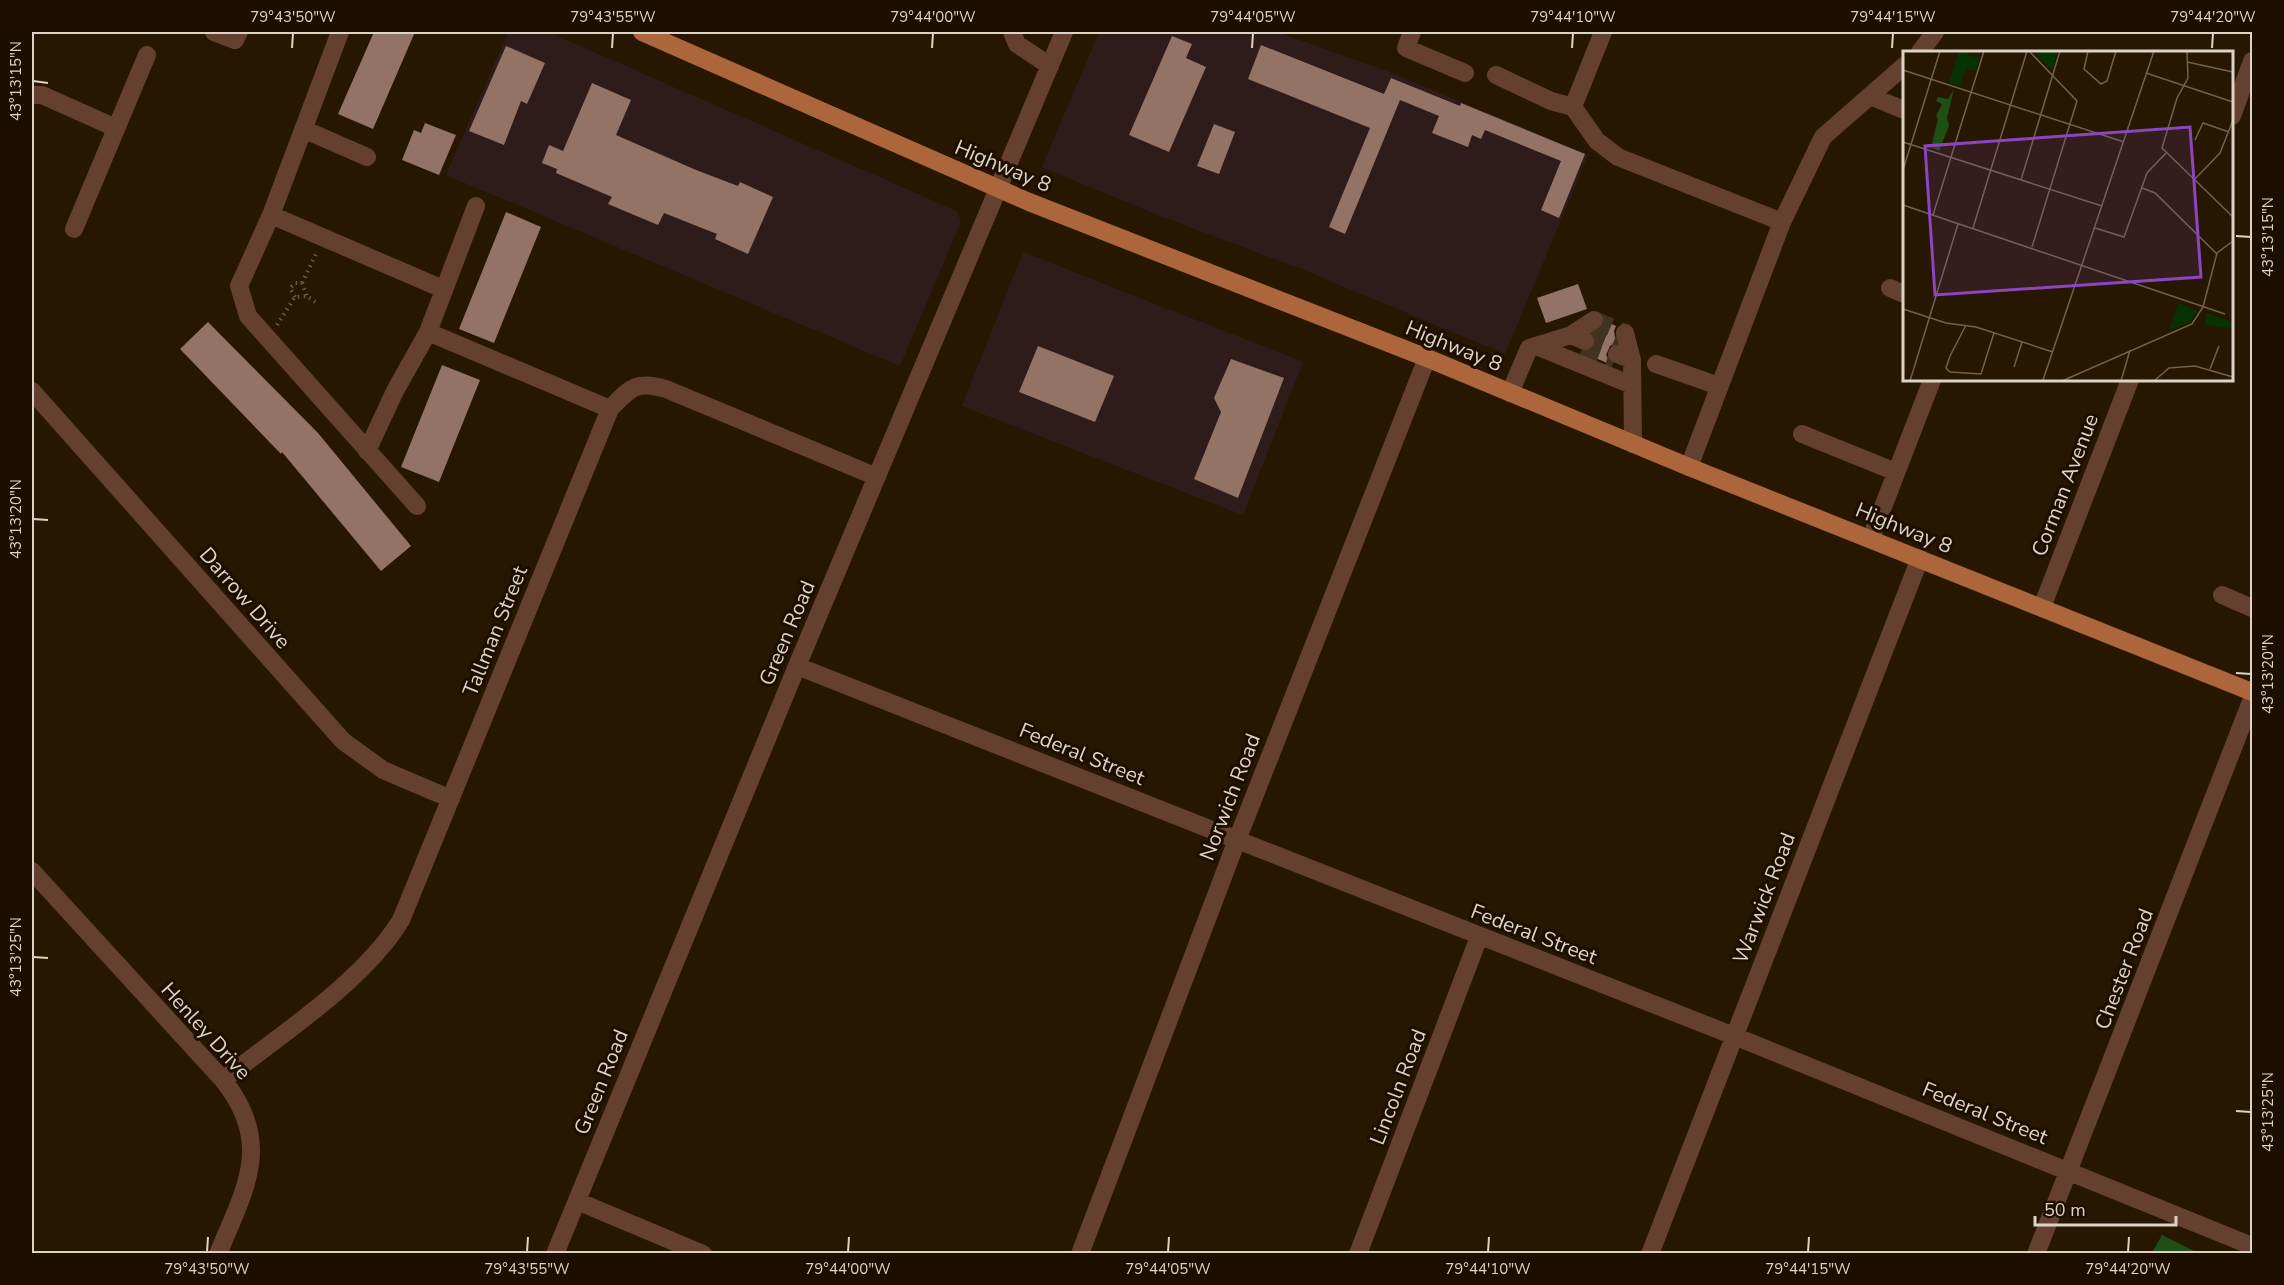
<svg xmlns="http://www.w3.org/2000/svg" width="2284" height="1285" font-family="'Nunito Sans',sans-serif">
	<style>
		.commercial { fill: #2f1c1a }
		.forest { fill: #1e4f15 }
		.building { fill: #937366 }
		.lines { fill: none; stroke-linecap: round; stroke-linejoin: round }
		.minor-tunnel { stroke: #42331e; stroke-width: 18; stroke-dasharray: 18 9; stroke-linecap: butt }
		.path { stroke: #695b48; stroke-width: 4; stroke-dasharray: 1.5 4.5; stroke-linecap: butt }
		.minor { stroke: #64412e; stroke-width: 18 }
		.major { stroke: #ad653c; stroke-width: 18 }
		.ticks { fill: none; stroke: #ddd3c5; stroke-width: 2 }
		.labels { text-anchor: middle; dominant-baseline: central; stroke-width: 6; stroke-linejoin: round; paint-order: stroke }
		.street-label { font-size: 21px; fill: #ddd3c5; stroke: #1d0e00 }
		.inset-road { fill: none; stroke: #70624f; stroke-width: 1.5 }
		.view { fill: #8a45c0; fill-opacity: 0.15; stroke: #8a45c0; stroke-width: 3 }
		.inset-edge { fill: none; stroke: #ddd3c5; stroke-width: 3 }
		.neatline { fill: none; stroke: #ddd3c5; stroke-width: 2 }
		.ticks-label { font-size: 15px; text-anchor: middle; fill: #ddd3c5 }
	</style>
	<rect width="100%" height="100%" fill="#271701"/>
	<path class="commercial" d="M508,32h40l409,179 4,11 -61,144 -454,-191z
		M1099,32h178l110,39 201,84 -83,199 -201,-84 -144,-54 -118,-49z
		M1023,252l280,110 -60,153 -281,-109z"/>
	<path class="forest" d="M2162,1235l36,18h-46z"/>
	<path class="building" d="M374,32h41l-42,97 -35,-15z
		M1172,36l20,8 -6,14 20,9 -37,85 -40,-17z
		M1261,45l123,49 7,-16 69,28 1,-3 124,51 -26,64 -18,-8 20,-49 -76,-31 -4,9 -9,-4 -4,12 -36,-14 7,-17 -39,-16 -55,134 -16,-7 41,-99 -122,-49z
		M506,46l39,17 -18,41 -6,-3 -17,44 -35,-14z
		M592,83l39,17 -15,35 80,35 42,16 2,-4 33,15 -25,57 -33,-15 2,-5 -53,-21 -6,12 -50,-21 4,-7 -56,-24 1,-4 -15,-6 7,-18 14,6z
		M425,123l31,12 -17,40 -37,-15 12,-30 7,3z
		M1214,124l21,8 -16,42 -22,-8z
		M506,212l35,15 -47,116 -35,-14z
		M1578,284l9,25 -41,14 -9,-25z
		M1605,321l11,5 -2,5 2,12 -6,3 -4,9 6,10 -31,-13 10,-2 4,-4 -2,-12z
		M208,322l110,111 93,113 -30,25 -99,-119 -1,2 -101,-105z
		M1038,346l76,30 -19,46 -76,-30z
		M1231,359l53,19 -46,120 -44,-19 27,-67 -7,-14z
		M442,365l38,15 -41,102 -38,-15z"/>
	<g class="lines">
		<path class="minor-tunnel" d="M1594,320l31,13
			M1588,333l32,13
			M1582,349l32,12"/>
		<path class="path" d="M302,283l14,-29
			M295,297l-5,-9 5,-5h7l5,13
			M277,325l18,-28 12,-1 11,8"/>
		<path class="minor" d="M214,32l21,8 4,-8
			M340,32l-69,183 -32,71 9,30 169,190
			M1012,32l5,12 33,22
			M1412,32l-6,16 59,25
			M1603,32l-30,75 24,34 21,16 164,65
			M1920,52l15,-20
			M1496,75l55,26 22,6
			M32,95h10l74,33
			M1870,96l34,14
			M2232,116l20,-55
			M303,129l64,28
			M271,215l172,74
			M74,229l73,-174
			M1890,288l14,6
			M428,332l182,77
			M1625,333l7,27
			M1571,335l23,-15
			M1536,346l96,39
			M1617,354l15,6 1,84
			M1656,364l63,22
			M32,391l311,350 40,29 68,29
			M1510,393l19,-45 42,-13 14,6
			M1802,434l94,38
			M367,451l28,-60 33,-59 48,-126
			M1689,467l93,-245 41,-85 81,-71
			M1871,538l61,-158
			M2222,595l30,13
			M2042,607l88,-227
			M797,666l937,370 518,210
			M32,871l191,209c51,63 22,109 -5,174
			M223,1080c57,-45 141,-99 178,-160l209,-511c20,-21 26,-29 56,-20l211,88
			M577,1201l126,53
			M555,1254l242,-588 267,-634
			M1080,1254l157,-414 190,-482
			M1358,1254l121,-317
			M1650,1254l270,-696
			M2036,1254l216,-555"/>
		<path class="major" d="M642,32l387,170 398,156 262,109 563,225"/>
	</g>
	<path class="ticks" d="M292,48l1,-15M612,48l1,-15M932,48l1,-15M1252,48l1,-15M1572,48l1,-15M1892,48l1,-15M2212,48l1,-15M33,81l15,2M2236,236l15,1M33,519l15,1M2236,673l15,1M33,957l15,1M2236,1111l15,1M207,1252l1,-15M527,1252l1,-15M848,1252l1,-15M1168,1252l1,-15M1488,1252l1,-15M1808,1252l1,-15M2128,1252l1,-15"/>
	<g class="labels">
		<g class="street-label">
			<text transform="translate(1003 166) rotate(23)">Highway 8</text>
			<text transform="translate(1454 346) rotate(22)">Highway 8</text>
			<text transform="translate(2065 485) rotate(-69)">Corman Avenue</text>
			<text transform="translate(1904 528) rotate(22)">Highway 8</text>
			<text transform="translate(245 598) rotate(49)">Darrow Drive</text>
			<text transform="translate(495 631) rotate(-68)">Tallman Street</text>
			<text transform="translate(787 633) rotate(-67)">Green Road</text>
			<text transform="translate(1082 754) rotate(22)">Federal Street</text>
			<text transform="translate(1230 797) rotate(-69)">Norwich Road</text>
			<text transform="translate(1764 898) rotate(-69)">Warwick Road</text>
			<text transform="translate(1534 934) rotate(21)">Federal Street</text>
			<text transform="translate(2124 969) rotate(-69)">Chester Road</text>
			<text transform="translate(206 1031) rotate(48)">Henley Drive</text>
			<text transform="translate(601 1082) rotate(-68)">Green Road</text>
			<text transform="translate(1398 1087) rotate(-69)">Lincoln Road</text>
			<text transform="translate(1985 1113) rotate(22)">Federal Street</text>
		</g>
	</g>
	<g transform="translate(1903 51)">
		<rect width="330" height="330" fill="#271701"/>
		<path d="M56,0h10l-1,4 11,3 -4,13 -9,-2 -6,17 -11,-4zM131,0h24l-6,20zM276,252l18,8 -6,10 -22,9zM304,262l26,9v7l-28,-4z" fill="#073201"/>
		<path d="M51,38l-7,29 2,8 -10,25 -8,-4 7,-28 -2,-3 6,-12 -6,-3 2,-4 10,2z" fill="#1e4f15"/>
		<path class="inset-road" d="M126,0l48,50 -45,146M185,0l-4,18 17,15 6,-3 9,-30M284,0l1,27 -11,20 -15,50 71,69M284,11l46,10M0,19l221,72M243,22l87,29M292,89l8,-17 26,9M0,91l199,64M0,119l37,-119M118,129l39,-129M291,129l26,-27 13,-33M239,137l13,5 62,61M0,154l322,109M30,164l51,-164M70,177l54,-177M192,177l29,9 23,-64 19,-20M300,256l14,-54 16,-12M0,258l43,14 30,4 77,25M63,274l-16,31 -4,12 4,4 31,2 13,-41M111,316l8,-25M307,318l9,-23M140,329l111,-329M7,330l48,-157M159,330l130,-57 11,-17M218,330l9,-31M251,330l15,-13 26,-2 38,11"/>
		<path class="view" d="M287,76l11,150 -266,18 -10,-149z"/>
		<rect width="330" height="330" class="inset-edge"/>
	</g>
	<rect width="2284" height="1285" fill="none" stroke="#1d0e00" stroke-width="66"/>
	<path d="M2035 1216v9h141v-9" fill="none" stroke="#ddd3c5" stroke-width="3"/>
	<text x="2044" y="1216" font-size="18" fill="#ddd3c5" stroke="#1d0e00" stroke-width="4.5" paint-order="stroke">50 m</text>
	<rect x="33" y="33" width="2218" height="1219" class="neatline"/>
	<g class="ticks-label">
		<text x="293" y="22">79°43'50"W</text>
		<text x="613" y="22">79°43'55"W</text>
		<text x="933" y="22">79°44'00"W</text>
		<text x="1253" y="22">79°44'05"W</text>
		<text x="1573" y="22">79°44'10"W</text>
		<text x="1893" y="22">79°44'15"W</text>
		<text x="2213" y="22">79°44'20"W</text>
		<text transform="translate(16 81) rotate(-90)" y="5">43°13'15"N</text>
		<text transform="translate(2268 237) rotate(-90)" y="5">43°13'15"N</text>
		<text transform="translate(16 519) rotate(-90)" y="5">43°13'20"N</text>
		<text transform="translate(2268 674) rotate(-90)" y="5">43°13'20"N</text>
		<text transform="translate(16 957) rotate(-90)" y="5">43°13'25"N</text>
		<text transform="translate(2268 1112) rotate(-90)" y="5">43°13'25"N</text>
		<text x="207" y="1274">79°43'50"W</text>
		<text x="527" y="1274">79°43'55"W</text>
		<text x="848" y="1274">79°44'00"W</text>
		<text x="1168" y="1274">79°44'05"W</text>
		<text x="1488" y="1274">79°44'10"W</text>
		<text x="1808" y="1274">79°44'15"W</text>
		<text x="2128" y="1274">79°44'20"W</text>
	</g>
</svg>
